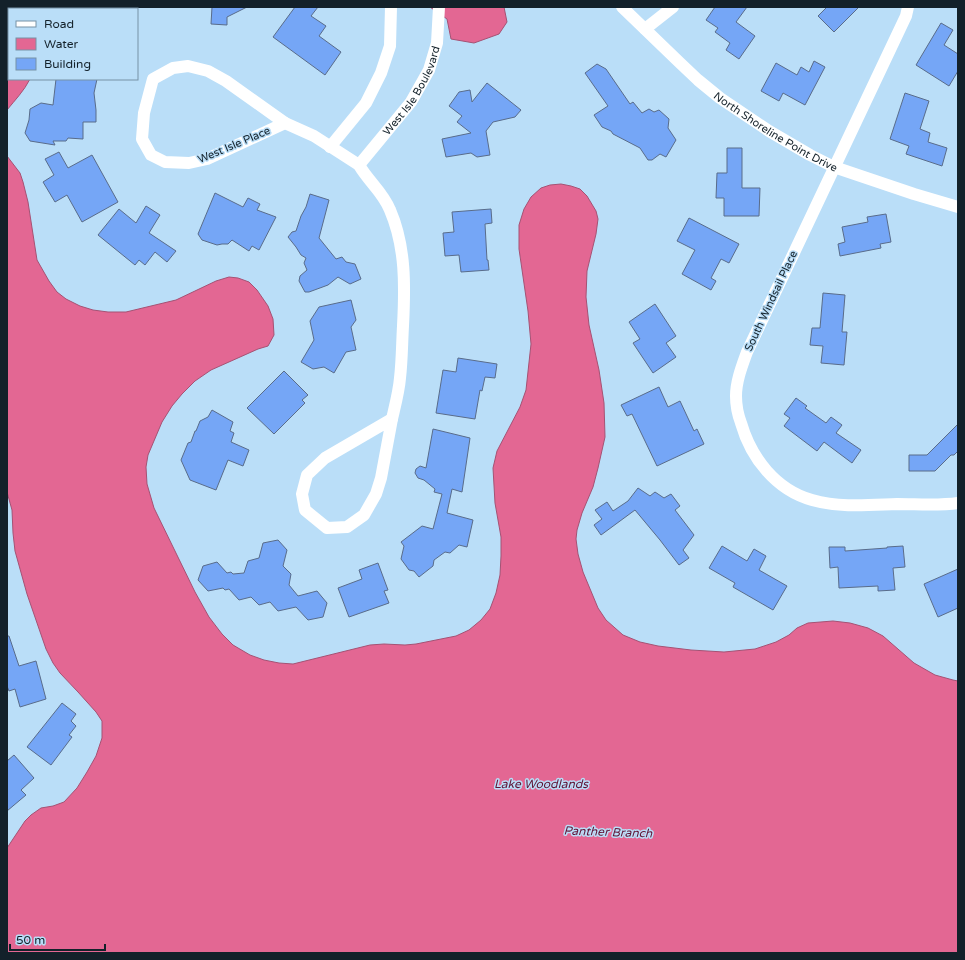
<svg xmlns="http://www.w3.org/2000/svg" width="965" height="960" font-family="'Varela Round',sans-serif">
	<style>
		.water { fill: #e36793; stroke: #a55274 }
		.building { fill: #75a6f6; stroke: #596c8a }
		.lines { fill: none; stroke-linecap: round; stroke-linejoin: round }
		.minor { stroke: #fff; stroke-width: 12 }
		.labels { text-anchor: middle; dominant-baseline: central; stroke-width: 3; stroke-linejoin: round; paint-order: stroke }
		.street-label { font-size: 11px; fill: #13212a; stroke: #badef8 }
		.water-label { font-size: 12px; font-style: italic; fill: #611234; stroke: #badef8 }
	</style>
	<rect width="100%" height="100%" fill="#badef8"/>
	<path class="water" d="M430,7h74l3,15 -8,12 -25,9 -23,-4 -4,-20z
		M7,28l2,2v49h21c-6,12 -15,21 -23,31z
		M7,156l13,17 3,9 5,20 9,58 12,21 8,11 9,7 14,7 13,4 15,2h18l50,-12 40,-19 13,-4 9,1 11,4 8,8 11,16 5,13 1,16 -6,11 -10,3 -47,21 -16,11 -13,13 -10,12 -10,16 -14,33 -2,12 1,17 7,24 41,84 14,25 13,17 11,11 17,10 14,5 15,3 14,1 77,-19 14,-1 21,1 11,-1 40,-8 13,-6 12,-10 9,-11 6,-16 4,-18 1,-19v-19l-6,-34 -2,-35 4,-17 23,-44 6,-17 5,-46 -3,-33 -9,-62v-24l5,-16 7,-12 10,-9 9,-3 11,-1 10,2 9,3 7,7 9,15 2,8 -2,15 -9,37 -1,26 3,28 10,45 5,33 1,34 -7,31 -5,19 -11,26 -5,17 -1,9 2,15 5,18 15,36 8,12 17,15 17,7 18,4 33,4 33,2 31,-3 21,-7 13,-7 8,-7 11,-5 25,-2 17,2 18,5 15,8 31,27 21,12 18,5 5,1v272h-951v-105l18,-27 6,-6 10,-7 12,-2 11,-4 13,-14 10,-16 9,-16 6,-18v-17l-6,-9 -18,-20 -18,-19 -7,-10 -7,-14 -19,-55 -12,-43 -2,-18 -1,-23 -5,-18z"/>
	<path class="building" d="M212,7h35l-20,10v8l-16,-1z
		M295,7h23l-7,9 15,10 -7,10 22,16 -16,23 -52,-38z
		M715,7h32l-11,15 19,14 -16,23 -13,-9 4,-7 -15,-11 3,-4 -12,-8z
		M827,7h32l-25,25 -16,-16z
		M941,23l12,7 -9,15 14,9v17l-9,15 -33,-21z
		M814,61l11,6 -20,38 -22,-12 -4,8 -18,-10 15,-28 21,12 4,-8 8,5z
		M597,64l9,5 24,35 3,-2 9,11 7,-4 5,3 5,-2 10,9 -1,9 8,12 -10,17 -6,-3 -8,6h-4l-8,-12 -27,-14 -2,-3 -9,-4 -8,-12 14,-9 -23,-33z
		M56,79h41l-3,14 2,17v12h-13v17l-15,-1 -2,3h-13l2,4 -25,-4 -5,-8 4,-13 1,-11 11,-6 12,2z
		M487,83l34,27 -6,7 -22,5 -7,9 4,24 -13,2 -6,-4 -25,4 -4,-18 29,-6 -14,-11 5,-6 -13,-10 10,-14 11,-2 2,12z
		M905,93l24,8 -9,28 10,4 -2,9 19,6 -5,18 -36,-12 3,-8 -19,-7z
		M727,148h15v40h18l-1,28h-35v-18h-8l1,-25h10z
		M59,152l9,16 24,-13 26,47 -36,20 -15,-27 -12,7 -12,-20 11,-7 -9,-16z
		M215,193l28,14 5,-9 12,6 -3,6 19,7 -17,33 -7,-4 -3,5 -17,-11 -4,4h-6l-5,1 -15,-5 -4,-6z
		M310,194l19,6 -10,38 17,21 6,-2 4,5 9,2 6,15 -11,5 -12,-7 -10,8 -19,7h-4l-6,-11 1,-5 7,-6 -3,-7 2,-5 -5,-3 -5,-8 -8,-10 4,-5 4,-1 5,-15 5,-9z
		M146,206l14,9 -11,18 27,18 -9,11 -12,-10 -10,13 -6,-5 -4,5 -37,-30 21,-26 17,14z
		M491,209l1,14 -7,1 2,36h1l1,10 -28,2 -2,-17 -14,1 -2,-23 11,-1 -2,-20z
		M886,214l5,28 -11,2 1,4 -41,8 -2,-12 7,-2 -3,-15 26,-5 -1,-5z
		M689,218l50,26 -10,19 -8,-4 -10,19 5,3 -5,9 -29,-16 13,-24 -18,-9z
		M823,293l22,2 -3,37h5l-3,33 -23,-2 2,-17 -13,-1 2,-17h8z
		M351,300l5,20 -5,7 5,23 -10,2 -12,21 -10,-6 -11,2 -12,-7 13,-22 -4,-19 9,-14z
		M655,304l21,32 -10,7 10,14 -23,16 -20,-30 7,-4 -11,-17z
		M458,358l39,6 -2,14 -10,-1 -3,14 -2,-1 -5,29 -39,-6 7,-43 13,2z
		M284,371l24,24 -6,5 3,3 -31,31 -27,-26z
		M659,387l9,20 12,-6 14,30 3,-2 7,15 -47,22 -25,-52 -5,2 -6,-11z
		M796,398l11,8 -2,2 21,15 5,-6 11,8 -6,8 25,17 -9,13 -28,-21 -7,9 -33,-25 6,-8 -6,-4z
		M212,410l21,12 -3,9 4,2 -3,9 18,8 -6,16 -15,-6 -12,30 -26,-10 -9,-20 7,-17 3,-1 4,-11h1l4,-10 8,-4z
		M958,424v27l-4,4h-3l-16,16h-26v-16h18z
		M433,429l37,9 -8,54 -10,-3 -5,24 26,7 -6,27 -8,-2 -9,8 -5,-1 -11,8 -1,6 -14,11 -5,-6 -5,-1 -8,-11 3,-13 -3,-4 21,-16 11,3 9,-35 -8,-2 1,-3 -11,-9 -6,-2 -3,-5 1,-4 4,-3 6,2z
		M638,488l12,8 5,-4 9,6 7,-4 9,12 -5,4 19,25 -11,15 6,8 -10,7 -19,-25 -25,-30 -34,25 -7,-10 8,-6 -7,-9 12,-8 6,9 15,-10z
		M278,540l9,10 -4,16 8,8 -2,11 9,11 19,-5 10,12 -4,14 -15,3 -12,-13 -18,4 -8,-9 -11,3 -8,-8 -12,3 -10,-11 -4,1 -2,-2 -15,3 -10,-11 5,-14 14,-4 10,11 4,-1 2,2 11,-1 4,-12 11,-3 4,-15z
		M722,546l25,15 7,-12 12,7 -7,14 28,16 -14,24 -40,-23 2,-4 -26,-15z
		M903,546l2,21 -12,1 2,22 -17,1v-5l-39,2 -1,-21 -8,1 -1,-21h16v4l42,-3v-1z
		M378,563l10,27 -4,1 5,12 -40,14 -11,-29 24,-9 -3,-9z
		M958,569v39l-20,9 -14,-33z
		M7,636h2l10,30 17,-5 10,38 -26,8 -5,-18 -6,2 -2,-5z
		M62,703l14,11 -5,7 5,5 -7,9 3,2 -21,28 -24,-18z
		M14,755l20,23 -13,12 5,5 -19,16v-50z"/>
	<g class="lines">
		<g class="minor">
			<path id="s1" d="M622,7l57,55 19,18 22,18 49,33 41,24 24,12 80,27 44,13"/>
			<path d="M908,7l-2,9 -159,336c-5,14 -11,29 -11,44 0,9 2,19 5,27 10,35 35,67 71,77 28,8 57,5 85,4 20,0 41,2 61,-1"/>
			<path d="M645,29l28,-22"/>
			<path d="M188,66l20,5 18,10 59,42 -78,36 -18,4 -24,-1 -14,-7 -9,-16 2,-26 9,-34 20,-11z"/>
			<path d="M285,123l29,13 45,29c9,16 24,27 31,45 16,37 15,77 13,116 -1,17 -1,35 -3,52 -1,13 -5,28 -8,41"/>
			<path d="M330,147l36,-44 15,-30 9,-27 1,-39"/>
			<path id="s2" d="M359,165l52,-63 18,-32 8,-27 2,-36"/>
			<path d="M392,419l-11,59 -5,16 -12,21 -17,12 -20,1 -22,-18 -3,-16 5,-19 18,-17z"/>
		</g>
	</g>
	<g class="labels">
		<g class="street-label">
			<text stroke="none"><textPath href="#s2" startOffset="92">West Isle Boulevard</textPath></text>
			<text stroke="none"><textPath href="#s1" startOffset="199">North Shoreline Point Drive</textPath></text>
			<text transform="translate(234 145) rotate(-23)">West Isle Place</text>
			<text transform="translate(771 301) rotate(-65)">South Windsail Place</text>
		</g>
		<g class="water-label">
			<text x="541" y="784">Lake Woodlands</text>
			<text transform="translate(608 832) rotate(2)">Panther Branch</text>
		</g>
	</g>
	<rect width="965" height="960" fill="none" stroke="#13212a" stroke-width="16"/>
	<rect x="8" y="8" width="130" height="72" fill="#badef8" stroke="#7792a6"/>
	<rect x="16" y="21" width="20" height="6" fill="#ffffff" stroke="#7792a6"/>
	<text x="44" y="28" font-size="12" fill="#13212a">Road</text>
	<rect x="16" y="38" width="20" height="12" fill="#e36793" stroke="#7792a6"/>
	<text x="44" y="48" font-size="12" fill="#13212a">Water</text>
	<rect x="16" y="58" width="20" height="12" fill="#75a6f6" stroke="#7792a6"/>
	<text x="44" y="68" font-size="12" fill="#13212a">Building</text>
	<path d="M10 944v6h95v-6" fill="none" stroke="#13212a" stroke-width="2"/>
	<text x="16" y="944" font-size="12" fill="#13212a" stroke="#badef8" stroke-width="3" paint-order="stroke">50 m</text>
</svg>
